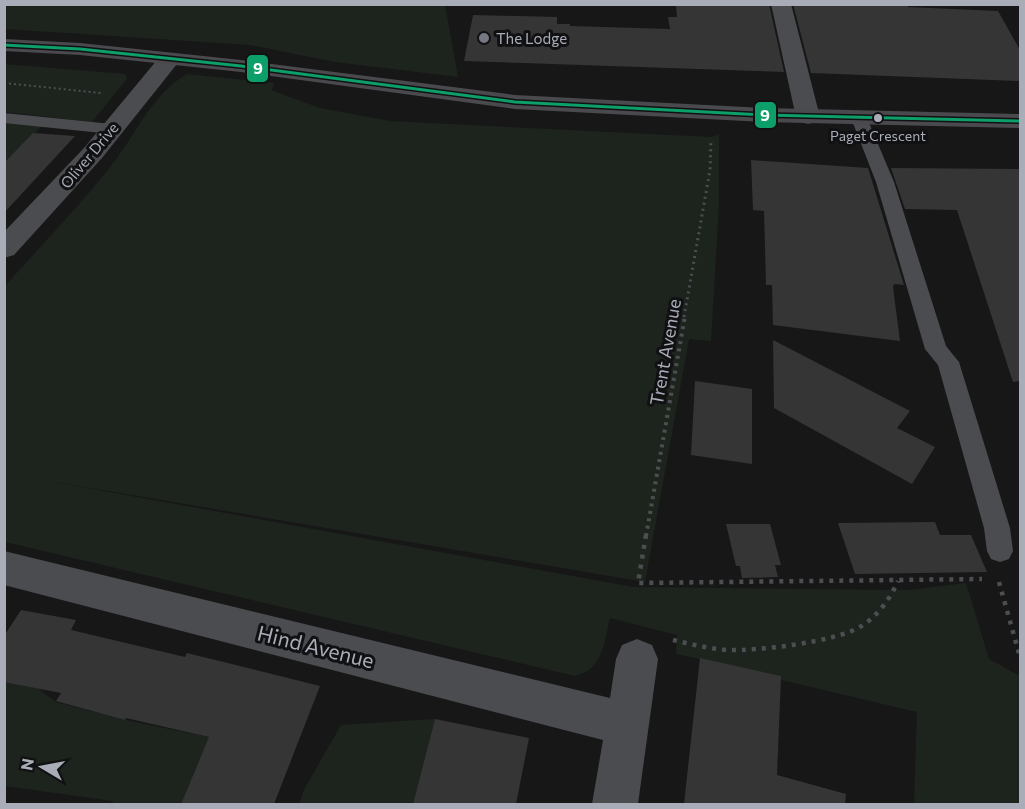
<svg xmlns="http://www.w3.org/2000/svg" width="1025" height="809" font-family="Commissioner,sans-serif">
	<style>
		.green { fill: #1d241e }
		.building { fill: #353536 }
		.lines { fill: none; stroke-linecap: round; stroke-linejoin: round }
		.path-far3 { stroke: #4d4e52; stroke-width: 2; stroke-dasharray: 2 3; stroke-linecap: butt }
		.path-far2 { stroke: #4d4e52; stroke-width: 3; stroke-dasharray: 2 4; stroke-linecap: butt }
		.path-far1 { stroke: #4d4e52; stroke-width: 4; stroke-dasharray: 3 4.5; stroke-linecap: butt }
		.path { stroke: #4d4e52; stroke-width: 4.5; stroke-dasharray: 4 6; stroke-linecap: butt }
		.lane { fill: #4b4c50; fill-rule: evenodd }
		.street { fill: #4b4c50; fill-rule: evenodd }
		.secondary { fill: #4a4a4e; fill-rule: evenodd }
		.bus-1-casing { stroke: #111113; stroke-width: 6 }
		.bus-1 { stroke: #0d9f69; stroke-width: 3 }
		.poi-dot { fill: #757880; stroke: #111113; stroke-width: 2 }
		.bus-dot { fill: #a8adb8; stroke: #111113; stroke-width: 2 }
		.labels { text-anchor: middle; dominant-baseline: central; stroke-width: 6; stroke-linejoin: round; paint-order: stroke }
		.far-bus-label { font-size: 14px; fill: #a8adb8; stroke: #111113 }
		.far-poi-label { font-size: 15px; fill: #a8adb8; stroke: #111113; text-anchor: start }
		.far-street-label { font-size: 15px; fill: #a8adb8; stroke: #111113 }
		.street-label { font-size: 18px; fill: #a8adb8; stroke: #111113 }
		.near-street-label { font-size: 21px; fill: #a8adb8; stroke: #111113 }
		.line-badge { stroke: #111113; stroke-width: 2 }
		.badge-label { font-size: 16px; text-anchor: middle; font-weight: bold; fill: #fff }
	</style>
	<rect width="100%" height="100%" fill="#171717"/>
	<path class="green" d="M4,5h441l13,72 -123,-15 -85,-17 -245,-16z
		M4,64l121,10 2,5 -35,43 -87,-10z
		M187,74l88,9 -4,7 49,18 70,13 321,16 8,-3v71l-8,136 -22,-2 -44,243 -607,-103 595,108 276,3 57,-7 23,76 31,17v128h-106l3,-92 -136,-32v-4l-105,-22 1,-19 -67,-17c-6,24 -7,52 -35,58l-570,-134v-256c37,-42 78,-83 112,-128 22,-30 36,-64 70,-84z
		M5,122l37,4 -37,36z
		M5,682l32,6 19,14 69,18 89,18 -15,22 -18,44h-69l1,-3 -108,-15z
		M435,719l-22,85h-114l6,-16 36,-63z"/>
	<path class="building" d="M685,4h84l15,68 -320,-11 9,-46 84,2v7h13v2l100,3 -2,-12h9l-1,-11z
		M793,4h114l1,3 90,4 22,39v31l-209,-8z
		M33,133l42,3 -71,77v-50z
		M751,160l117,8 36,117 -10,-1 -1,3 7,54 -127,-16 -1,-40h-6l-2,-74 -11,-1z
		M891,168l129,1v212l-7,1 -56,-172 -52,-1z
		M773,340l137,71 -13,17 38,19 -23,37 -138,-76z
		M695,381l57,8v75l-61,-9z
		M935,522l5,13h31l16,37 -132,2 -17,-51z
		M726,524h44l11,41h-6l3,12 -36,1 -2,-12h-4z
		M21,610l55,10 -5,10 114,27 2,-4 133,33 -46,118h-93l28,-67 -83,-19 -1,2 -69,-19 5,-8 -57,-11v-46z
		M700,658l81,18 -4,99 69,19 -1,10h-161z
		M435,719l94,19 -13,66h-103z"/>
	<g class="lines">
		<path class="path-far3" d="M4,83l97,10"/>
		<path class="path-far2" d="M684,317l26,-147 1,-30"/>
		<path class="path-far1" d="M646,536l39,-220"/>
		<path class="path" d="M646,535l-8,48 344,-4
			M999,582l21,75
			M673,640c18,4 36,9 55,10 30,1 106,-8 132,-23 17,-10 30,-28 38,-46"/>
		<path class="lane" d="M4,113l108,11 8,5 -8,5 -108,-11z
			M859,113l8,5 27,64 52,164 13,16 51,166 3,23 -4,8 -9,3 -9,-3 -4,-8 -3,-23 -46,-163 -13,-16 -49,-167 -25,-64z"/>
		<path class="street" d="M771,4h20l29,113 -4,5 -8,2 -8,-2 -4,-5z
			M170,53l8,1 3,5 -79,99 -88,97 -10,3v-26l80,-84 78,-94z
			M4,551l606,147 6,-39 6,-14 15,-6 15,6 6,14 -20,145h-46l11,-64 -599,-155z"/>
		<path class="secondary" d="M4,39l76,4 161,17 274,35 250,13 255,6v14l-255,-6 -250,-13 -274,-37 -161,-17 -76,-4z"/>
		<defs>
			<path id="bus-1" d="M4,45l76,4 161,17 274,36 250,13 255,6"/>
		</defs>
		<use href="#bus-1" class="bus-1-casing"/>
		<use href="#bus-1" class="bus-1"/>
	</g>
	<circle class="poi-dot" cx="484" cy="38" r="6"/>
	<circle class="bus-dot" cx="878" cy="118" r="5"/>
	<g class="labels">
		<g class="far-bus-label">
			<text x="878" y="135">Paget Crescent</text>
		</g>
		<g class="far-poi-label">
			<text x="496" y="38">The Lodge</text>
		</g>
		<g class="far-street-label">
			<text transform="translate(89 155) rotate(-50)">Oliver Drive</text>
		</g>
		<g class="street-label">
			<text transform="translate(665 352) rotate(-80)">Trent Avenue</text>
		</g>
		<g class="near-street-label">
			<text transform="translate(316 646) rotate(14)">Hind Avenue</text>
		</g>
	</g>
	<g class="line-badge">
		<rect x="246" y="54" width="23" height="29" rx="6" fill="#0d9f69"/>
		<rect x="754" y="101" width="23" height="28" rx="6" fill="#0d9f69"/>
	</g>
	<g class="badge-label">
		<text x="258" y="74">9</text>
		<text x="765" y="121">9</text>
	</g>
	<rect width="1025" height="809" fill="none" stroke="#a8adb8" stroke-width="12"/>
	<g transform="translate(42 767) rotate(280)" stroke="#111113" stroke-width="4.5" paint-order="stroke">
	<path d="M0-4.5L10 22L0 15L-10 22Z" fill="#a8adb8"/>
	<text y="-9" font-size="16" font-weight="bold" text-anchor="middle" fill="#a8adb8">N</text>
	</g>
</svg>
